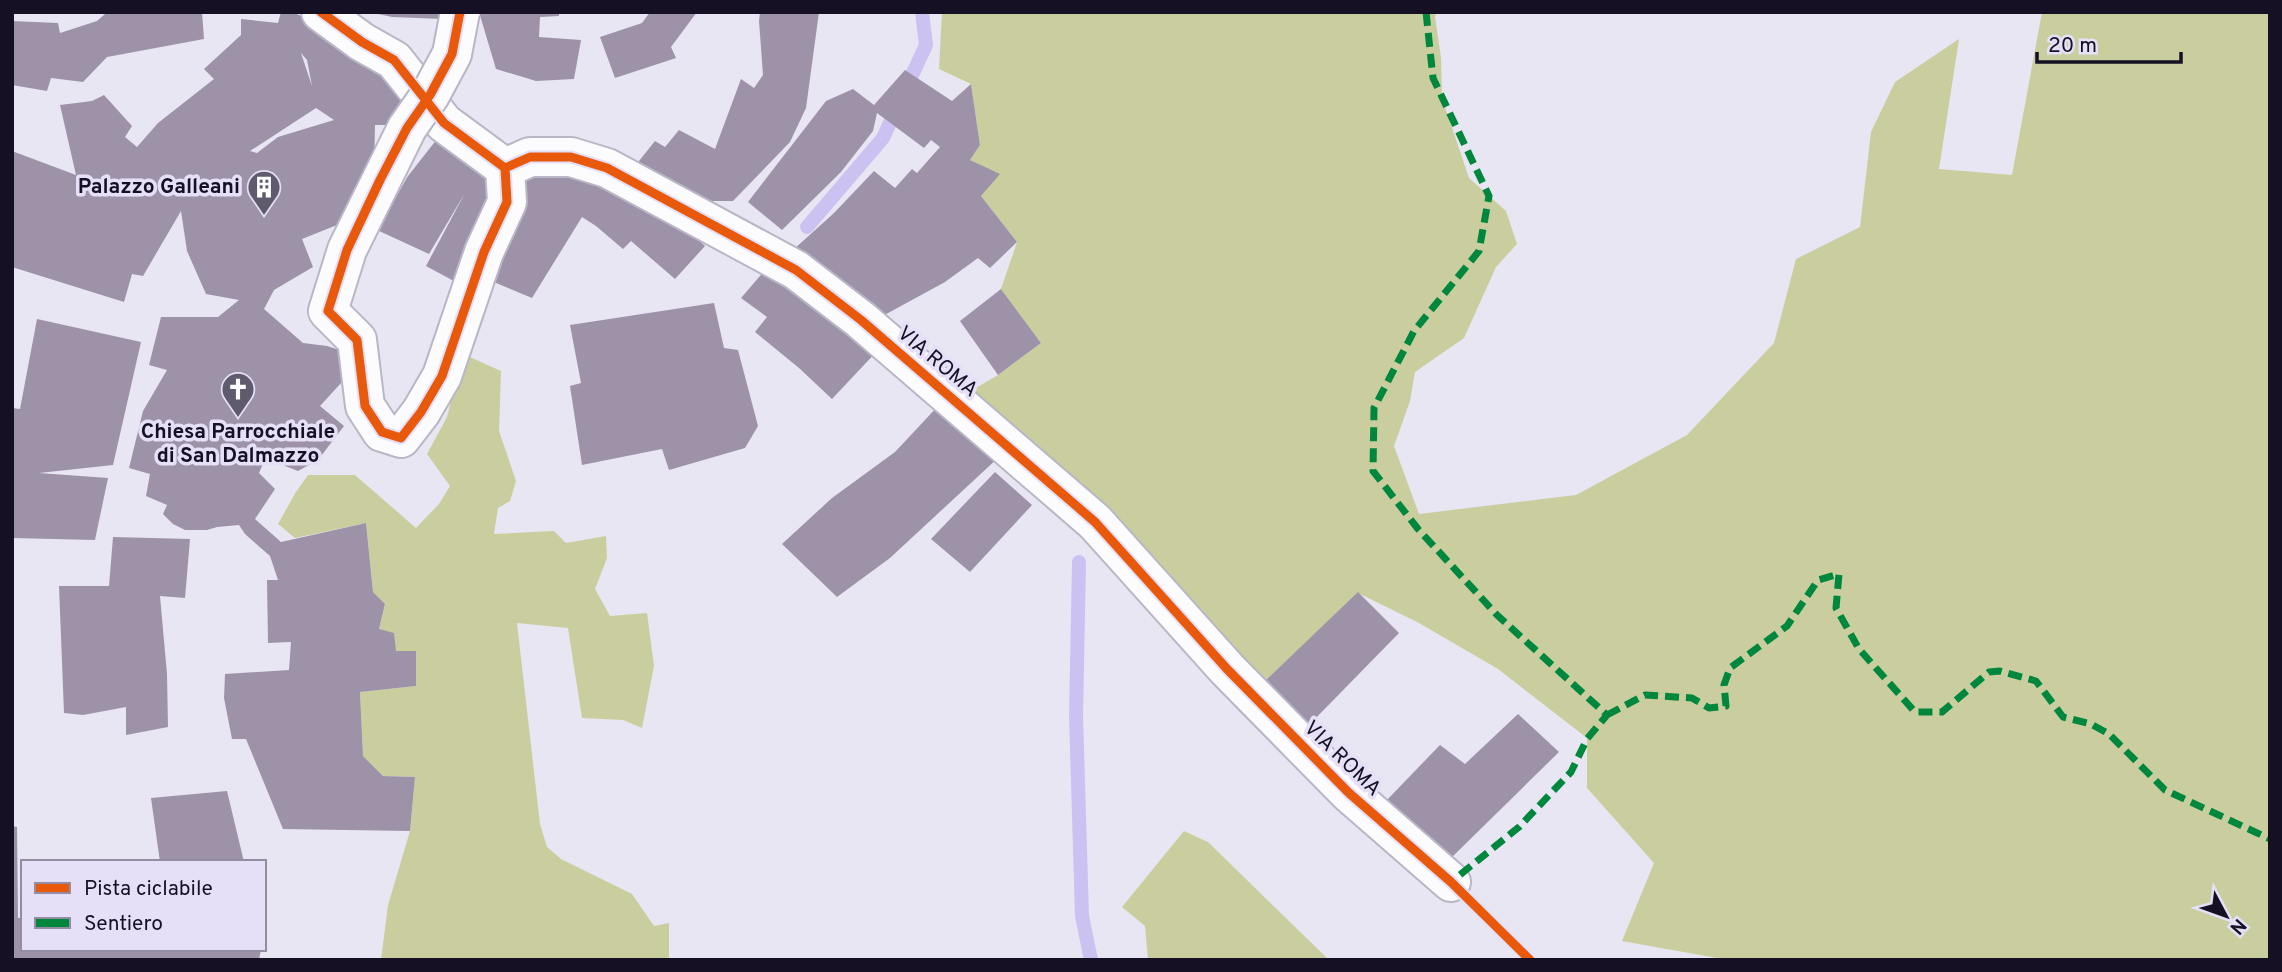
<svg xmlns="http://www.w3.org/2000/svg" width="2282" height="972" font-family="Overpass,sans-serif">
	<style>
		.green { fill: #cace9e }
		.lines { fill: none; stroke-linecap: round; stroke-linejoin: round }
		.stream { stroke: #ccc2f1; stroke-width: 14 }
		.building { fill: #9e92a8; fill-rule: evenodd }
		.minor-casing { stroke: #b9b6c5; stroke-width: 42 }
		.minor { stroke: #fcfbfd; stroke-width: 38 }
		.minor-bridge-casing { stroke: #b9b6c5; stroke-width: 42; stroke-linecap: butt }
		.minor-bridge { stroke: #fcfbfd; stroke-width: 38 }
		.quiet { stroke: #00873e; stroke-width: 7; stroke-dasharray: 14 7; stroke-linecap: butt }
		.cycleway-casing { stroke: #e5e0f8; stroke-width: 13 }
		.cycleway { stroke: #e8590c; stroke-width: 9 }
		.labels { text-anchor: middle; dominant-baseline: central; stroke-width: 7; stroke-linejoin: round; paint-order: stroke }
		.poi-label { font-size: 21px; font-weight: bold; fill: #151024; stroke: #e5e0f8; text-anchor: end }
		.street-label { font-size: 21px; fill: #151024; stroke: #e5e0f8 }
	</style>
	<rect width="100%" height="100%" fill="#e8e6f2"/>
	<path class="green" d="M942,12h495l-2,4 6,42 1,40 27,80 37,33 11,33 -21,23 -32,71 -49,34 -5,29 -16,45 25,68 157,-19 111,-60 87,-92 22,-84 64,-32 11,-95 24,-50 64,-43 -20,130 73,6 30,-163h228v948h-542l-106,-19 32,-78 -67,-75v-50l-89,-69 -79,-46 -61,-30 -94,89 -295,-290 29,-17 43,-32 -40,-54 16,-47 -36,-46 18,-22 -29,-14 10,-15 -9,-61 -32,-15z
		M463,354l38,17 -2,60 17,50 -6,20 -12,7 -4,26 60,-3 12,12 40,-7 1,22 -12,31 15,27 37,-3 7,53 -12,62 -19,-8 -41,-2 -14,-90 -51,-5 23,201 7,23 14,12 71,35 22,32 15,-3v37h-288l7,-55 22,-74 5,-54 -32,-1 -20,-20 -3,-64 56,-6v-34l-20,-1 -17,-22 6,-24 -12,-13 -7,-69 -71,15 -17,-14 18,-32 12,-17h47l61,53 23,-24 11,-18 -23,-32 20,-37z
		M1184,831l24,11 121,118h-181l-3,-34 -23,-19z"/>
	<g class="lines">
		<path class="stream" d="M807,227l76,-89 43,-93 -4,-33
			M1079,562l-3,154 6,200 9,44"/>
	</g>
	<path class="building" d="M114,12h88l2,27 -97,18 -24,25 -32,-4 -4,13 -35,-6v-64l46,2 2,10 37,-12 8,-7z
		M281,12h12l32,16 86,64 -21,33h-15l-1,47 -32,51 -40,16 11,28 -39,23 -10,19 39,34 24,3 25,8v17l-32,35 24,20 -26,34 -20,11 -13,-5 -17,-14 -9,21 16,16 -20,30 26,23 85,-19 7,69 12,12 -6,25 15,4 2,18h20v35l-56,6 3,64 20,20 32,1 -5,54 -127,-2 -37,-90h-14l-8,-41 1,-24 64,-4 2,-28 -23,1 -1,-63h11l-8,-24 -25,-22 -6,-9 -22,2 -10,3h-22l-12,-6 -10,-10 4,-9 -21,-9 4,-22 -21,-6 14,-57 24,-41 -18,-5 12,-48h57l21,-17 -33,-6 -19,-43 -6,-40 -38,65 -11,-2 -8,28 -112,-35v-116l64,24 -16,-70 32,-4 12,-6 28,31 -7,11 12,10 21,-24 56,-44 -10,-10 37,-34v-16l37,4zM301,53l6,7 5,26zM316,108l18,12 -56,17 -21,16 -7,-2z
		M369,12h74l-1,7 -50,-2z
		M479,12h80v4l-19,1 -1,20 42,3 -7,39 -38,2 -40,-12z
		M650,12h47l-26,35 5,11 -61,20 -15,-41 42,-14z
		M760,12h59l-13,96 -16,34 -57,59h-28l-70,-35 20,-25 10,6 14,-17 36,19 26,-70 13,9 9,-13 -4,-54z
		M905,70l47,31 19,-17 9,61 -10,15 30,14 -19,22 36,46 -27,26 -12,-10 -33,24 -66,36 -86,-68 41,-37 40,-42 21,17 17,-19 5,4 23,-26 -9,-7 -7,8 -47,-35 -4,18 -32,41 -59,58 -34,-28 78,-101 27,-12 21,16z
		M441,134l63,63 -39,90 -39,-21 39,-73 -36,61 -52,-24 31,-54z
		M531,166l82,19 56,26 36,35 -30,33 -44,-38 -8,8 -27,-23 -14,-9 -50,81 -48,-20z
		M765,270l114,79 -47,50 -33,-31 -44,-36 12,-15 -26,-19z
		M1001,289l40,54 -43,32 -38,-54z
		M714,303l10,45 14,2 20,76 -13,22 -76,22 -7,-21 -80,16 -12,-79 11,-3 -11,-58z
		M37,319l104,23 -28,123 -74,8 69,5 -13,62 -83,-2v-130l8,1z
		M939,405l60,52 -109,101 -53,39 -55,-53 50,-46 63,-46z
		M995,472l37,33 -62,67 -39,-33z
		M113,537l77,2 -5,59 -25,-2 7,78 1,53 -42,8v-28l-43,8 -19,-2 -5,-127h50z
		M1358,592l41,41 -91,93 -44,-44z
		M1518,714l41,38 -109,107 -65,-57 55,-57 25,19z
		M227,791l17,71h-84l-9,-64z
		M12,826l5,1 1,91h5v31h238l-2,11h-247z"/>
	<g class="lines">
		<defs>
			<path id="minor" d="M321,12l41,30 32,18 50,63 61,45
				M407,128l-60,122 -19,61 29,29 8,66 17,26 19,6 20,-26 21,-36 42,-124 23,-50 -2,-34
				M505,168l25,-11h41l36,11 189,102 65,50 234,202 132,147 122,124 102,89"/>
		</defs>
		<use href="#minor" class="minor-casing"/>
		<use href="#minor" class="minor"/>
		<defs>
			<path id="minor-bridge" d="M407,128l23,-33 22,-41 8,-42"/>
		</defs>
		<use href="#minor-bridge" class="minor-bridge-casing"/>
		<use href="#minor-bridge" class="minor-bridge"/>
		<path class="quiet" d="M1426,12l7,66 56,118 -10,55 -65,80 -40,77 -1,63 45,58 79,86 110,100 -20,24 -16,33 -52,55 -68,55 4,5
			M1607,715l38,-20 47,3 17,10 17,-2 -2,-21 6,-17 57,-42 31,-46 21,-6 -3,34 23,41 56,63h27l47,-40 11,-1 36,10 27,36 28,7 18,10 56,56 105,49"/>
		<defs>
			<path id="cycleway" d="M321,12l41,30 32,18 50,63 61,45
				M460,12l-8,42 -22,41 -23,33 -27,52 -33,70 -19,61 29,29 8,66 17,26 19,6 20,-26 21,-36 42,-124 23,-50 -2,-34
				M505,168l25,-11h41l36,11 189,102 65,50 234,202 132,147 122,124 102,89 79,78"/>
		</defs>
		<use href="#cycleway" class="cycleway-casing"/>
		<use href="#cycleway" class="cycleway"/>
	</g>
	<defs>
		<symbol id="building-pin" viewBox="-11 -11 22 30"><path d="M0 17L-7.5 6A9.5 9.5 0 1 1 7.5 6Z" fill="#5f5b6c" stroke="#e5e0f8"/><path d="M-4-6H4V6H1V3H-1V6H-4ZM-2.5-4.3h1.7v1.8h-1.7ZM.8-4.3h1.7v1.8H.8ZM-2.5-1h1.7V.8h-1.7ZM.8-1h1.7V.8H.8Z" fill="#fff"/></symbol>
		<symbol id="church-pin" viewBox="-11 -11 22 30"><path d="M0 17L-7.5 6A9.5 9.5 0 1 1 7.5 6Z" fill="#5f5b6c" stroke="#e5e0f8"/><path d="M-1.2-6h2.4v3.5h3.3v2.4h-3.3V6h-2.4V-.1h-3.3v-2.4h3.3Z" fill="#fff"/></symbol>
	</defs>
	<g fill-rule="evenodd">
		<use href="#building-pin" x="245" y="168" width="38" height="52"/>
		<use href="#church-pin" x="219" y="370" width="38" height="52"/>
	</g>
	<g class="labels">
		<g class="poi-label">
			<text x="240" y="187">Palazzo Galleani</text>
			<text x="238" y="432" text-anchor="middle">Chiesa Parrocchiale<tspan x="238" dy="24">di San Dalmazzo</tspan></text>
		</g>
		<g class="street-label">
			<text transform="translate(937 362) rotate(40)">VIA ROMA</text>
			<text transform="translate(1342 759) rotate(44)">VIA ROMA</text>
		</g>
	</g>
	<rect width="2282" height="972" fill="none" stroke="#151024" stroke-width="28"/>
	<rect x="21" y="860" width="245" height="91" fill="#e5e0f8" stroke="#928da3" stroke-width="2"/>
	<rect x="35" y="883" width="35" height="10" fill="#e8590c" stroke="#928da3" stroke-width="2"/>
	<text x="84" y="895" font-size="21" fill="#151024">Pista ciclabile</text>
	<rect x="35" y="918" width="35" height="10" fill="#00873e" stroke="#928da3" stroke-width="2"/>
	<text x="84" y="930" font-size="21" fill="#151024">Sentiero</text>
	<g transform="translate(2226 916) rotate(131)" stroke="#e5e0f8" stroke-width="5" paint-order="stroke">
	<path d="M0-5L12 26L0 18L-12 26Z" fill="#151024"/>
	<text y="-10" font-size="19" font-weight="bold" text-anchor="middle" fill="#151024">N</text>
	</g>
	<path d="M2037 52v10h144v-10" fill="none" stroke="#151024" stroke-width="3.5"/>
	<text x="2048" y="52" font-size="21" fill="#151024" stroke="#e5e0f8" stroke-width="5" paint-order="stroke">20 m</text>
</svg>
